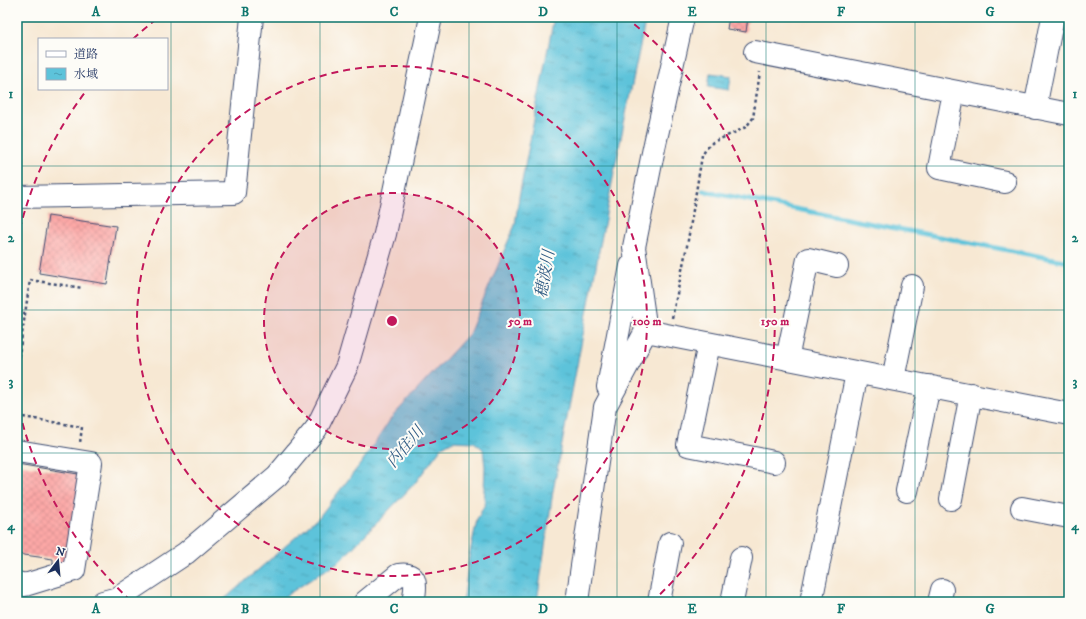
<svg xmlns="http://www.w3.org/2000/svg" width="1086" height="619" font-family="'IM FELL DW Pica','Noto Serif JP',serif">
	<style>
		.water { fill: url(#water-ripples); stroke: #3c799c }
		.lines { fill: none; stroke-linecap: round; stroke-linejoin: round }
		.stream { stroke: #5dc3da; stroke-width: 5 }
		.building { fill: url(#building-cross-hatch) }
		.minor-casing { stroke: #3c4b70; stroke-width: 24 }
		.path { stroke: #3c4b70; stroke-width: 2.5; stroke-dasharray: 3 3; stroke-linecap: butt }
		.minor { stroke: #fff; stroke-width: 22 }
		.grid { fill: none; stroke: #0f766e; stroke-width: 1; stroke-opacity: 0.55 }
		.ring { fill: none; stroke: #c2185b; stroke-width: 2; stroke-dasharray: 7 5 }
		.labels { text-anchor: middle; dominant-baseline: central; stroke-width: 4; stroke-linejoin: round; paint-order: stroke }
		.water-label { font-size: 16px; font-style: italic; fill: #2f5b83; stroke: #fdfcf7 }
		.centre { fill: #c2185b; stroke: #fdfcf7; stroke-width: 2 }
		.ring-label { font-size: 12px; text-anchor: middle; font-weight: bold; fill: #c2185b; stroke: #fdfcf7; stroke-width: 4; stroke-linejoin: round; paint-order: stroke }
		.neatline { fill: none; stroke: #0f766e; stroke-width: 1.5 }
		.grid-label { font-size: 13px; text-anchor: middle; font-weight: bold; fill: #0f766e }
	</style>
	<defs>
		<pattern id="water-ripples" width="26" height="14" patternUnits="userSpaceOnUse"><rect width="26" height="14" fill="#5dc3da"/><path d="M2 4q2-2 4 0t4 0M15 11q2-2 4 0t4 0" fill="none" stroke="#4c9fb4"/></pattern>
		<pattern id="building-cross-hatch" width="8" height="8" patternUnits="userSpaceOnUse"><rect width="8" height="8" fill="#fca7a6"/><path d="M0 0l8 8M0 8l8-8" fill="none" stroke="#d79091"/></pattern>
	</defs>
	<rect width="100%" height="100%" fill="#fdfcf7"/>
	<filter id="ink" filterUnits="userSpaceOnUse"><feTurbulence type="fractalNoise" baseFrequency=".025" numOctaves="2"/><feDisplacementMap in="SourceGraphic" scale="8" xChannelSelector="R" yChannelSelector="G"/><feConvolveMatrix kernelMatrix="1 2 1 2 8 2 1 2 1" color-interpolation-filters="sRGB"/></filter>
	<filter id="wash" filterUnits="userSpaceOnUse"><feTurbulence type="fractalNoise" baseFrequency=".012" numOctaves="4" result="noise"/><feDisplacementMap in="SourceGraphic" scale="16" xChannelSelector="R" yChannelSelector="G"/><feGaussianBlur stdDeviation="0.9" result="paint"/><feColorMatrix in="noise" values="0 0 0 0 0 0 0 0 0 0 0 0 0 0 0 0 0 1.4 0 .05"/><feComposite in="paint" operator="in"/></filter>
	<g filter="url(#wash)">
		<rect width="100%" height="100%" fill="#f7e8d3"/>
		<path class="water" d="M554,17h92l-30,145 -63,329 -16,111h-75l2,-5 5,-40 8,-37 8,-16 -1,-14 1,-23 -2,-18 -9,-7 -21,-1 -11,6 -27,36 -74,77 -65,42h-55l98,-85 43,-55 30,-45 77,-83 46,-109 4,-28z
			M710,73l21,3 -2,14 -21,-3z"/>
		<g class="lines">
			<path class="stream" d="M703,191l366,71"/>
		</g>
		<g id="blocks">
			<path class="building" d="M729,17h19l-2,15 -19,-3z
				M48,216l68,10 -9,58 -68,-11z
				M17,464l67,11 -16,90 -15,-2v-4l-36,-5z"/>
		</g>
	</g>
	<g filter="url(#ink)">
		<use href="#blocks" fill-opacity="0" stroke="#3c4b70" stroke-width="1"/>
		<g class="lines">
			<defs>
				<path id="minor" d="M755,52l314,62
					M954,92l-15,76 66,14
					M1035,108l18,-91
					M17,197l217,-4 18,-176
					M646,331l423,83
					M709,344l-21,101 86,17
					M787,359l21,-100 29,7
					M893,379l19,-93
					M608,387l23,-121
					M17,451l74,12 -17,107 -49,15 -8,-2
					M907,491l22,-105
					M951,499l20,-105
					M1022,508l47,9
					M103,602l15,-4 68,-45 91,-77 39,-47 31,-63 38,-132 46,-217
					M365,602l33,-27c21,-4 18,13 15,27
					M577,602l3,-22 25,-173 41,-76 -12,-84 20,-99 29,-131
					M659,602l11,-59
					M732,602l9,-44
					M811,602l46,-229
					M939,602l3,-12"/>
			</defs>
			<use href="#minor" class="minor-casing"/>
			<path class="path" d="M17,312l8,1
				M672,318l15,-72 15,-90 4,-7 7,-7 23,-10 10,-5 7,-9 7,-46
				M17,369l13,-89 53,8
				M17,416l65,11 -2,16"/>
			<use href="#minor" class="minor"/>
		</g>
	</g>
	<path class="grid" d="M171,17v585M320,17v585M469,17v585M617,17v585M766,17v585M915,17v585M17,166h1052M17,310h1052M17,453h1052"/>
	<circle cx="392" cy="321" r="128" fill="#c2185b" fill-opacity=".12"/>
	<g class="ring">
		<circle cx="392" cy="321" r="128"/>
		<circle cx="392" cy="321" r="255"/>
		<path d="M131 601A383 383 0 0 1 17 401M17 241A383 383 0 0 1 86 91M133 39A383 383 0 0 1 159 17M625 17A383 383 0 0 1 653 601"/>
	</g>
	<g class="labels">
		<g class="water-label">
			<text transform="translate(545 274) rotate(-80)">穂波川</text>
			<text transform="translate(405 447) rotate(-50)">内住川</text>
		</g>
	</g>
	<circle cx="392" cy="321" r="6" class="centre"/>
	<g class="ring-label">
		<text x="520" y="325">50 m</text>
		<text x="647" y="325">100 m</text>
		<text x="775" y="325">150 m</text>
	</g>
	<rect width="1086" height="619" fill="none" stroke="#fdfcf7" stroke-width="44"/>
	<rect x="38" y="38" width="130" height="52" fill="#fdfcf7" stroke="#a3aaba"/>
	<rect x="46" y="51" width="20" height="6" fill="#ffffff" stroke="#a3aaba"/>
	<text x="74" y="58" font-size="12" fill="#1b2f5e">道路</text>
	<rect x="46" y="68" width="20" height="12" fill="url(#water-ripples)" stroke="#a3aaba"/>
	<text x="74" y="78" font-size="12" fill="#1b2f5e">水域</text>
	<g transform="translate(58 561) rotate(16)" stroke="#fdfcf7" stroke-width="3" paint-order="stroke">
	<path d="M0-3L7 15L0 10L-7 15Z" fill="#1b2f5e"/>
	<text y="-6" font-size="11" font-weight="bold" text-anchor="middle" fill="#1b2f5e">N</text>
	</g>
	<rect x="22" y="22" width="1042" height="575" class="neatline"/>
	<g class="grid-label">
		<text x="96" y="16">A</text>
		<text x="245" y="16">B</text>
		<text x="394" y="16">C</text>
		<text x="543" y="16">D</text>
		<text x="692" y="16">E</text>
		<text x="841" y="16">F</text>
		<text x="990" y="16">G</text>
		<text x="11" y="98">1</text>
		<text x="1075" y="98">1</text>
		<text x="11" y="242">2</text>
		<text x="1075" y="242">2</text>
		<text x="11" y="386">3</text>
		<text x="1075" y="386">3</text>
		<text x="11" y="530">4</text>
		<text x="1075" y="530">4</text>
		<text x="96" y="613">A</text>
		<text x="245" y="613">B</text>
		<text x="394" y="613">C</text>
		<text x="543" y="613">D</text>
		<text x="692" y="613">E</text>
		<text x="841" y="613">F</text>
		<text x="990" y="613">G</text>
	</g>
</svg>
